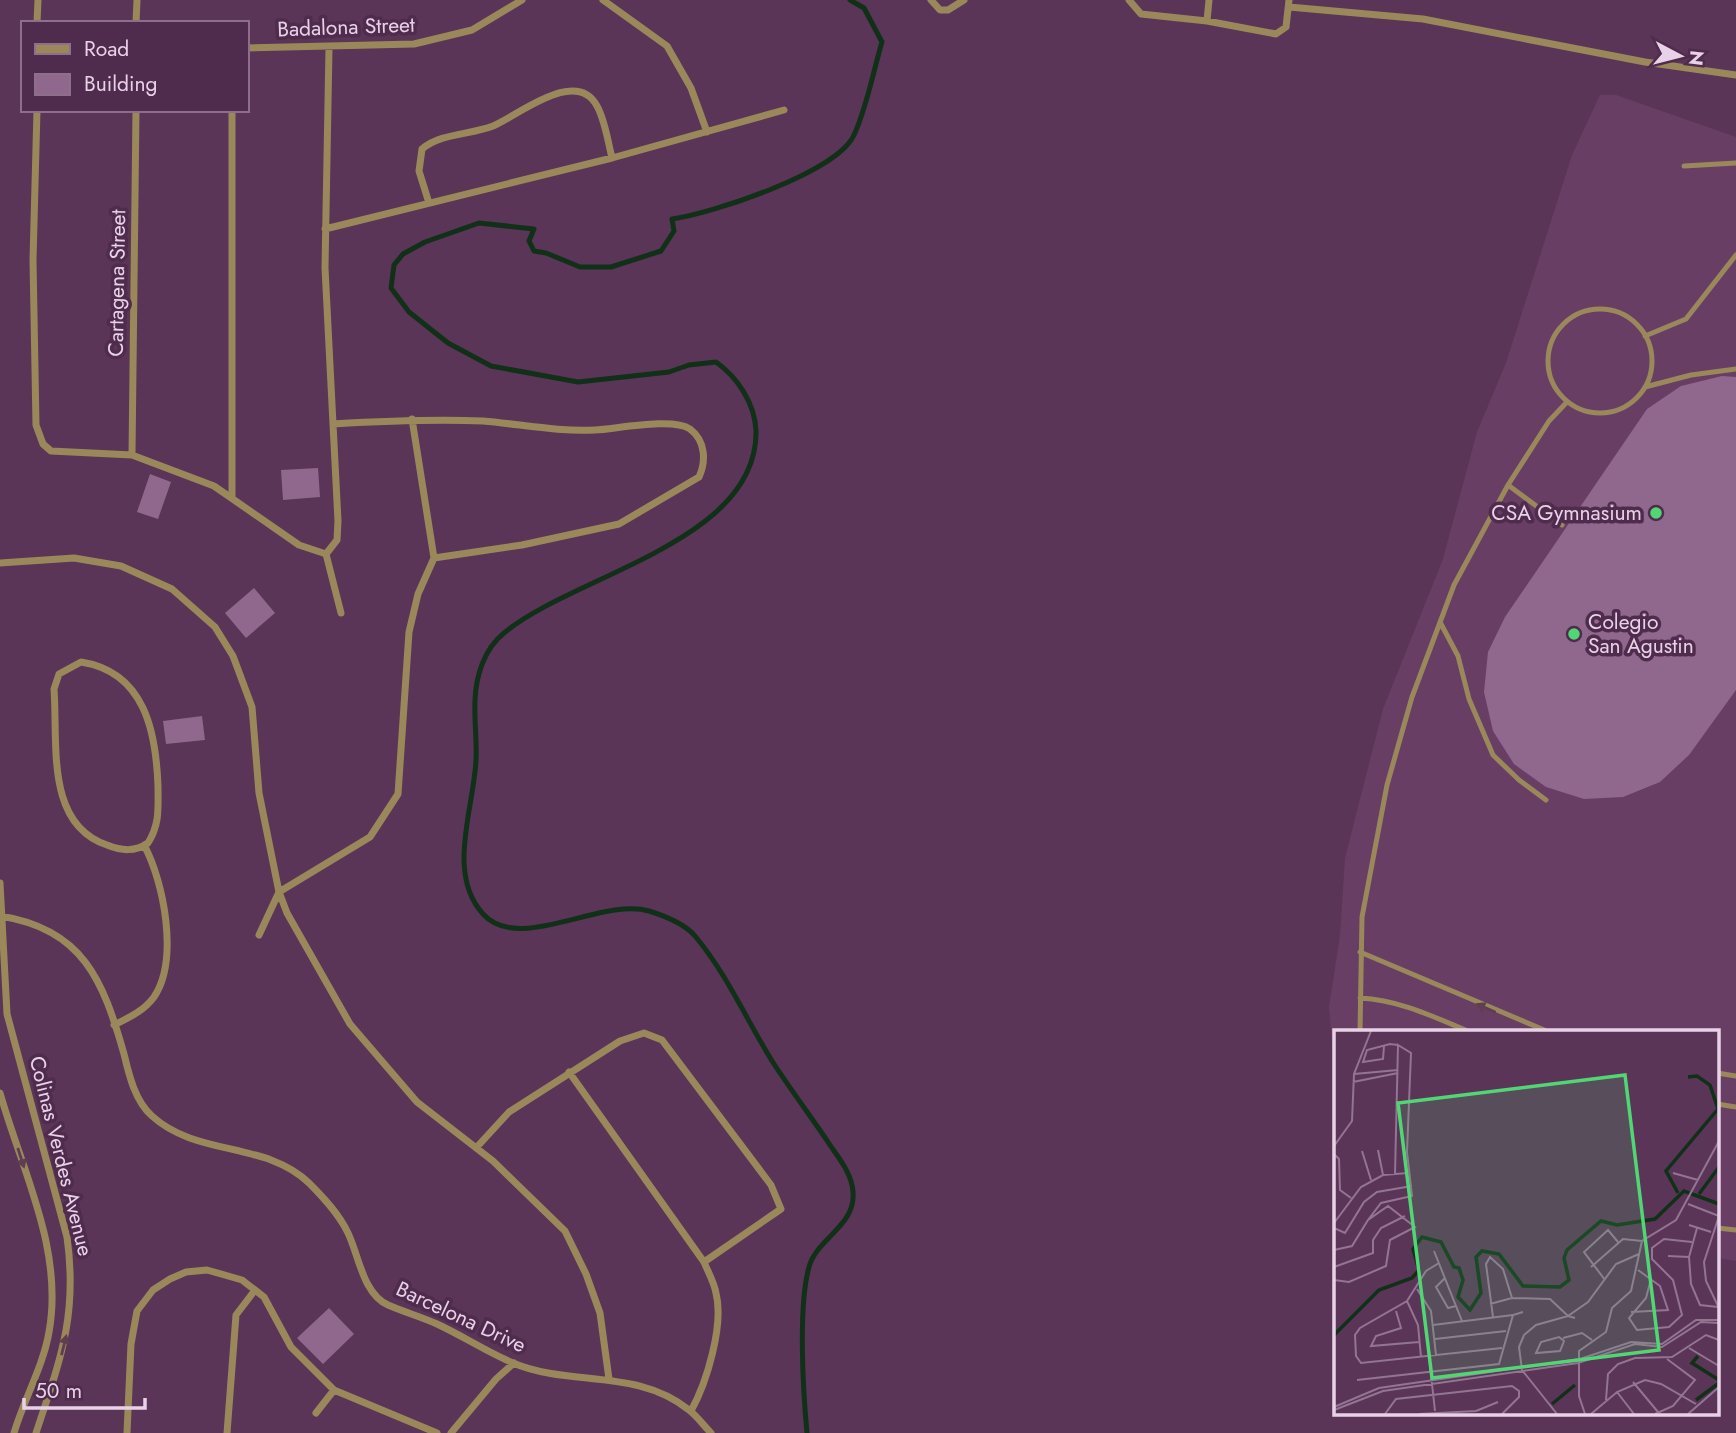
<svg xmlns="http://www.w3.org/2000/svg" width="1736" height="1433" font-family="Jost,sans-serif">
	<style>
		.built { fill: #683e65 }
		.lines { fill: none; stroke-linecap: round; stroke-linejoin: round }
		.stream { stroke: #103118; stroke-width: 5 }
		.building { fill: #90688d }
		.lane { stroke: #9a885a; stroke-width: 5 }
		.street { stroke: #9a885a; stroke-width: 7 }
		.oneway { fill: #5e3e50 }
		.poi-dot { fill: #51d674; stroke: #4f2b4d; stroke-width: 2.5 }
		.labels { text-anchor: middle; dominant-baseline: central; stroke-width: 7; stroke-linejoin: round; paint-order: stroke }
		.street-label { font-size: 21px; fill: #e9d2e7; stroke: #4f2b4d }
		.poi-label { font-size: 21px; fill: #e9d2e7; stroke: #4f2b4d; text-anchor: end }
		.inset-river { fill: none; stroke: #103118; stroke-width: 3.5 }
		.inset-road { fill: none; stroke: #937491; stroke-width: 2 }
		.view { fill: #51d674; fill-opacity: 0.15; stroke: #51d674; stroke-width: 3.5 }
		.inset-edge { fill: none; stroke: #e9d2e7; stroke-width: 3.5 }
	</style>
	<rect width="100%" height="100%" fill="#5a3558"/>
	<path class="built" d="M1600,95h16l120,42v1124l-19,-3v-226h-382l-1,35 -5,-60 11,-71 5,-78 38,-149 60,-150 34,-127 29,-69 66,-208z"/>
	<g class="lines">
		<path class="stream" d="M807,1433c-4,-42 -9,-127 2,-166 8,-29 47,-41 44,-75 -1,-20 -17,-37 -27,-53 -17,-25 -35,-49 -52,-75 -26,-41 -47,-90 -79,-128 -11,-13 -30,-20 -46,-25 -48,-14 -130,43 -166,3 -37,-41 -9,-106 -7,-154 1,-20 -2,-40 -1,-60 1,-24 9,-51 29,-67 69,-58 254,-91 252,-202 -1,-28 -19,-54 -40,-69l-27,3 -20,7 -91,10 -87,-16 -43,-23 -39,-31 -18,-24 3,-23 9,-11 22,-12 54,-19 55,6 -5,12 5,10 12,2 34,14h31l50,-16 13,-20 -2,-12c39,-5 166,-47 182,-84 13,-28 19,-63 28,-93l-18,-34 -14,-8"/>
	</g>
	<path class="building" d="M1722,376l14,1v313l-47,65 -29,27 -37,15 -39,2 -38,-12 -32,-23 -21,-33 -9,-39 4,-40 17,-35 142,-208 34,-23z
		M318,468l2,29 -37,3 -2,-30z
		M150,474l21,8 -13,37 -21,-7z
		M254,588l21,25 -29,25 -21,-25z
		M202,716l3,24 -39,4 -3,-23z
		M329,1308l25,26 -31,30 -26,-26z"/>
	<g class="lines">
		<path class="lane" d="M1684,166l52,-3
			M1548 361a52 52 0 1 1 104 0a52 52 0 1 1-104 0Z
			M1645,336l41,-17 50,-64
			M1645,387l46,-12 45,-6
			M1508,485l54,40
			M1440,622l18,34 11,43 24,56 26,25 27,20
			M1360,952l189,80
			M1360,998c40,2 74,19 110,34
			M1360,1032l2,-115 25,-132 25,-88 42,-112 54,-100 41,-64 18,-19
			M1717,1073l19,3
			M1717,1104l19,3
			M1717,1228l19,2"/>
		<path class="street" d="M603,0l64,46 24,42 16,44
			M931,0l9,10h8l16,-10
			M1129,0l12,14 66,7 69,13 10,-7 3,-27
			M1289,7l134,12 222,43 91,13
			M1207,21l2,-21
			M37,23l1,-23
			M136,23l1,-23
			M247,48l167,-4 58,-14 50,-30
			M37,110l-4,150 3,165 7,19 8,7 81,4 82,31 85,59 27,9 15,59
			M232,110v387
			M429,203l-10,-32 3,-22c19,-16 48,-14 71,-23 26,-11 83,-59 104,-20 8,14 11,36 15,52
			M325,229l287,-71 172,-48
			M412,419l22,139
			M333,424c51,-3 100,-5 150,-3 37,3 75,11 112,9 21,-1 78,-13 95,-1 16,12 16,33 9,48l-80,47 -97,21 -88,13 -16,36 -9,38 -11,162 -28,43 -91,55 8,21 63,111 67,78 76,59 72,70 21,43 14,39 9,66
			M132,455l4,-345
			M326,554l11,-14 1,-19 -13,-253 4,-220
			M0,563l74,-5 47,8 51,23 43,38 18,29 19,51 7,86 20,99 -20,43
			M81,662c64,10 75,70 77,124 0,22 2,38 -10,57 -13,9 -26,8 -41,2 -62,-21 -49,-101 -53,-156l5,-15z
			M0,883l7,131 60,223c11,79 -7,123 -31,196
			M0,916c83,13 103,64 124,138 5,21 11,47 28,62 45,41 114,25 157,67 15,15 30,31 39,50 11,23 15,61 40,72 16,7 34,12 49,19 26,12 50,28 76,39 57,24 124,5 176,47 8,6 15,16 22,23
			M114,1025c14,-7 30,-14 40,-28 25,-37 10,-115 -10,-152
			M569,1072l135,190c4,10 10,20 12,31 8,32 -9,89 -25,118
			M0,1093c22,78 64,157 49,239 -6,35 -25,67 -35,101
			M476,1148l33,-36 111,-71 24,-8 18,7 109,145 10,24 -77,53
			M316,1413l18,-23
			M127,1433l4,-89 6,-33 16,-21 17,-11 16,-7 21,-2 35,10 22,17 27,50 43,43 103,43
			M227,1433l9,-118 19,-25
			M451,1433l45,-54 18,-16"/>
	</g>
	<defs><path id="oneway-solid" d="M-6-.8H1V-3.2L6.5 0L1 3.2V.8H-6Z" transform="scale(1.75)"/></defs>
	<g class="oneway">
		<use href="#oneway-solid" transform="translate(1486 1008) rotate(-156)"/>
		<use href="#oneway-solid" transform="translate(21 1158) rotate(72)"/>
		<use href="#oneway-solid" transform="translate(64 1345) rotate(-76)"/>
	</g>
	<g class="poi-dot">
		<circle cx="1656" cy="513" r="7"/>
		<circle cx="1574" cy="634" r="7"/>
	</g>
	<g class="labels">
		<g class="street-label">
			<text transform="translate(346 27) rotate(-2)">Badalona Street</text>
			<text transform="translate(117 283) rotate(-89)">Cartagena Street</text>
			<text transform="translate(61 1156) rotate(76)">Colinas Verdes Avenue</text>
			<text transform="translate(461 1317) rotate(25)">Barcelona Drive</text>
		</g>
		<g class="poi-label">
			<text x="1642" y="513">CSA Gymnasium</text>
			<text x="1588" y="622" text-anchor="start">Colegio<tspan x="1588" dy="24">San Agustin</tspan></text>
		</g>
	</g>
	<g transform="translate(1334 1030)">
		<rect width="385" height="385" fill="#5a3558"/>
		<path class="inset-river" d="M344,163l-12,-22 52,-62 -8,-24 -13,-9 -9,1M365,164l20,-27M0,305l45,-45 33,-12 7,-8 -6,-21 9,-12 19,5 13,25 5,1 4,12 -5,17 12,13 11,-17 -5,-36 6,-6 17,3 24,32 37,1 9,-7 -5,-22 3,-8 34,-29 16,4 38,-6 29,-28 35,13M364,326l-6,7 27,17M362,370l23,-17M218,374l23,-19"/>
		<path class="inset-road" d="M50,16l-1,13 -20,3 4,-12 23,-6 8,1M20,44l44,-4M19,52l45,-9M0,116l18,-25 2,-47 17,-43M44,120l5,25M28,121l9,29M0,124l5,5 1,31 11,8M339,143l25,7M354,174l31,12M34,190l13,-17 31,-7 -5,-44 4,-99 -13,-8 -3,129M0,193l27,-36 22,-12 25,-2M355,195l22,7M0,198l11,5 19,-31 13,-10 35,-6M363,198l-8,29 2,27 9,21 18,2M0,220l18,-4 16,-26 20,-14 27,21 -25,13 -4,26 -37,16 -15,-2M100,221l28,70M334,226l21,1M105,233l-13,8 -19,30 -47,27 -5,7 1,21 5,7 141,-15M0,237l39,-14v-13l8,-12 24,-12M257,237l32,-28 19,2M111,248l-9,9 12,21 8,-2M317,249l-5,19 -17,20 8,12 32,-3 13,-12 -9,-35 -21,-21v-11l12,-9 28,3M271,250l-21,-28 24,-22 10,12M83,259l14,22 5,44M73,271l11,24 3,32M156,274l22,-6M384,276l-12,-25 -2,-19 15,-46M62,281l5,17 -25,8 -5,10 48,-4M297,282l37,-2 -8,-24 -22,-16M159,287l-7,-53 4,-7 13,12 9,29 38,1 18,17 20,-14 28,-38 23,-10M99,295l80,-10M225,307l5,4 -4,10 -24,2 5,-11zM229,308l19,-5 10,7M101,309l71,-8M355,318l30,18M95,327l6,54M23,350l142,-16 14,-49 10,-3M299,352l25,30M283,362l17,22M272,370l2,-26 10,-10 17,-6 37,-1 34,-22 13,5M0,377l45,-19 201,-29 51,-17 31,2 34,-24h23M0,380l49,-19 195,-28 57,-19 27,3 39,-25 18,1M142,381l22,-9M51,384l11,-15 116,-13 7,5v6l-17,17M85,384l57,-3M223,384l-35,-44 -3,-23 5,-12 12,-10 32,-9 7,2M251,384l-6,-18v-45l27,-19 6,-24 19,-17 11,-50 34,-21 43,-79M257,384l26,-22 28,-12 16,4 35,20M321,384l18,-8 22,-26 -28,-21M354,384l31,-27"/>
		<path class="view" d="M291,45l34,275 -227,28 -34,-275z"/>
		<rect width="385" height="385" class="inset-edge"/>
	</g>
	<rect x="21" y="21" width="228" height="91" fill="#4f2b4d" stroke="#8d6e8b" stroke-width="2"/>
	<rect x="35" y="44" width="35" height="10" fill="#9a885a" stroke="#8d6e8b" stroke-width="2"/>
	<text x="84" y="56" font-size="21" fill="#e9d2e7">Road</text>
	<rect x="35" y="74" width="35" height="21" fill="#90688d" stroke="#8d6e8b" stroke-width="2"/>
	<text x="84" y="91" font-size="21" fill="#e9d2e7">Building</text>
	<g transform="translate(1680 56) rotate(97)" stroke="#4f2b4d" stroke-width="5" paint-order="stroke">
	<path d="M0-5L12 26L0 18L-12 26Z" fill="#e9d2e7"/>
	<text y="-10" font-size="19" font-weight="bold" text-anchor="middle" fill="#e9d2e7">N</text>
	</g>
	<path d="M24 1398v10h121v-10" fill="none" stroke="#e9d2e7" stroke-width="3.5"/>
	<text x="35" y="1398" font-size="21" fill="#e9d2e7" stroke="#4f2b4d" stroke-width="5" paint-order="stroke">50 m</text>
</svg>
